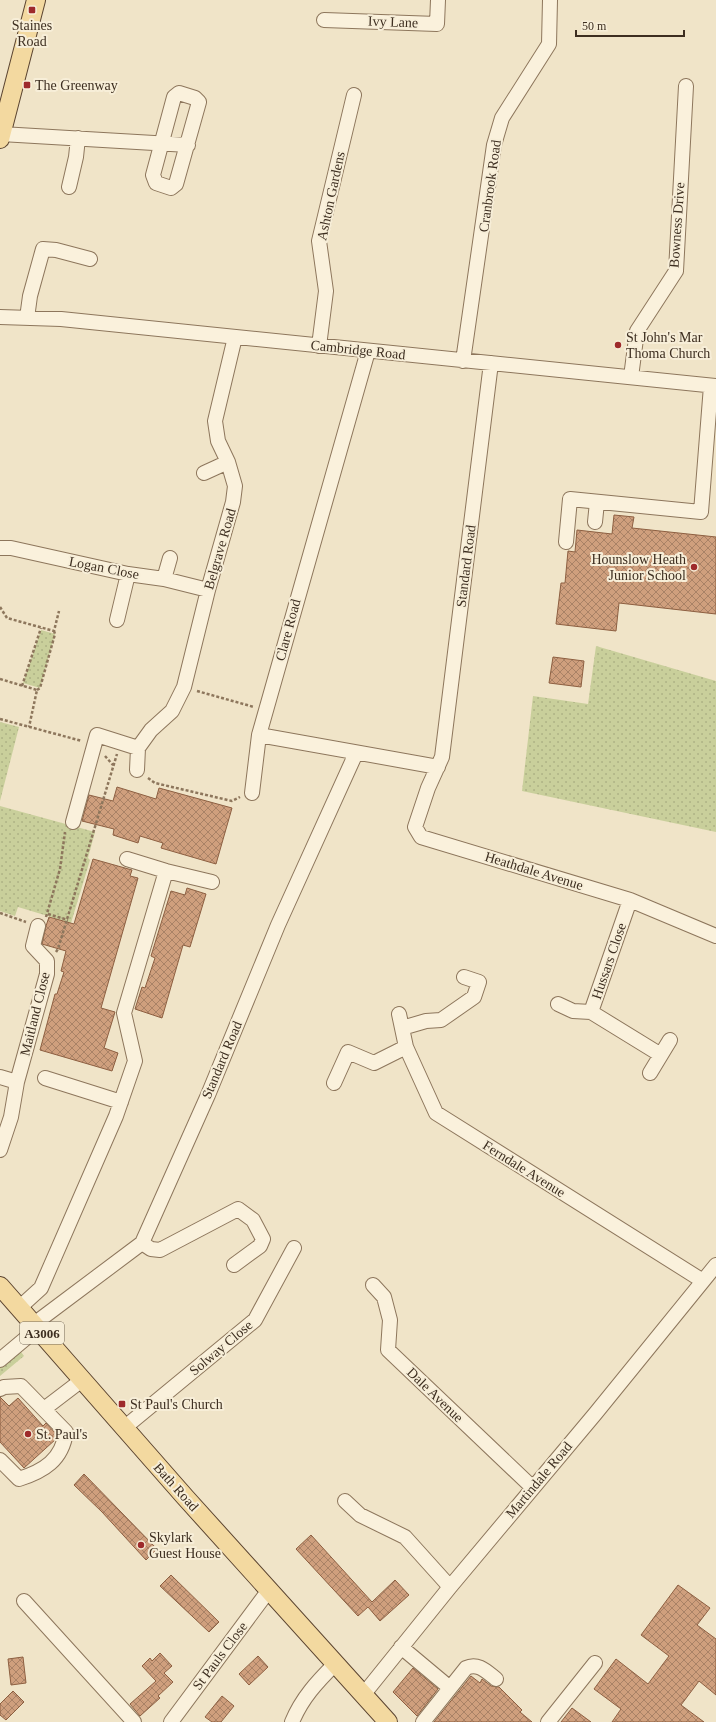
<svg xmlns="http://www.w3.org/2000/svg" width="716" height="1722" font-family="Georgia,serif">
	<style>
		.grass { fill: url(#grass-dots) }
		.building { fill: url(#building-cross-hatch); stroke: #8d5f41 }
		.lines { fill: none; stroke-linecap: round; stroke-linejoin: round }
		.minor-casing { stroke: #8d765c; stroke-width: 16 }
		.major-casing { stroke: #5b4430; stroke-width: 20 }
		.path { stroke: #8d765c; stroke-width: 2.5; stroke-dasharray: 3 2; stroke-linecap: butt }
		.minor { stroke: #faf1dc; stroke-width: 14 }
		.major { stroke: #f3d9a0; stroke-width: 18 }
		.poi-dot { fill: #9e2a2b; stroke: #f7eed8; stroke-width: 1.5 }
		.labels { text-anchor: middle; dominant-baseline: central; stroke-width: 4; stroke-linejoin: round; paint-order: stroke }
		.shield { fill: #f7eed8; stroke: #756857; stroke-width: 1 }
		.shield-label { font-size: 13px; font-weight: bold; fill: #3d2e20 }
		.street-label { font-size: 14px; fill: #3d2e20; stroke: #f7eed8 }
		.poi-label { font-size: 14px; fill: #3d2e20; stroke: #f7eed8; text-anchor: start }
	</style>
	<defs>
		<pattern id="grass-dots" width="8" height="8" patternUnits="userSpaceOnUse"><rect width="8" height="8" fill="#c9cf9b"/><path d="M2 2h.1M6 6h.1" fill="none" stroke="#aeb285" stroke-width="1.8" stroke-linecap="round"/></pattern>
		<pattern id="building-cross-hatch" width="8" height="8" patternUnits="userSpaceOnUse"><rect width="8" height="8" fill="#cf9f7d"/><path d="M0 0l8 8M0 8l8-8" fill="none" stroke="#a98266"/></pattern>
	</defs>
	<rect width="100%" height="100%" fill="#f0e4c8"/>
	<path class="grass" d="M41,630l14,4 -15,54 -17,-5z
		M596,646l120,35v151l-194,-41 11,-95 55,8z
		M0,722l19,5 -19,74z
		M0,806l95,26 -7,26 2,2 -19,63 -53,-16 -3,9 -15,-5z
		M13,1341l11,15 -24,20v-25z"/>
	<path class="building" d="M614,515l20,2 -2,11 84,9v77l-97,-11 -3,28 -60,-7 5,-41h4l3,-32 7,1 2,-22 35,4z
		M553,657l31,4 -3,26 -32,-4z
		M117,787l39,12 3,-11 73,20 -16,56 -55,-16 2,-5 -23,-7 -2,7 -25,-8 1,-6 -32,-8 7,-26 24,6z
		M93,859l39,11 -2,6 8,2 -37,130 14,4 -11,36 14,5 -6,18 -72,-21 15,-56h2l7,-22 -3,-1 5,-20 -24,-7 4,-18 3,-9 25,7z
		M187,888l19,6 -16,53 -7,-2 -21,73 -27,-9 7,-22 3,1 10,-30 -4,-2 20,-65 14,4z
		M0,1397l9,9 9,-8 25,28 3,-3 11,12 -1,4 -32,29 -24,-26z
		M84,1474l73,75 -11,11 -44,-48 -28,-27z
		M311,1535l61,67 23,-22 14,15 -29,26 -12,-14 -10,9 -62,-67z
		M171,1575l48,47 -10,10 -49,-46z
		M678,1585l32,23 -13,17 19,14v56l-17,-14 -18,24 23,17h-92l9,-13 -27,-20 22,-30 32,25 21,-28 -28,-21z
		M160,1653l12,13 -8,7 9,9 -15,14 2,2 -20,18 -10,-12 26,-23 -14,-15 8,-8 2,3z
		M258,1656l10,11 -19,18 -10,-11z
		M23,1657l3,26 -15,2 -3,-26z
		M413,1668l25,21 -21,27 -24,-24z
		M471,1676l9,7 2,-4 9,7 8,1 23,23 -2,2 12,10h-98z
		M13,1691l11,11 -18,18 -6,-5v-11z
		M222,1696l12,10 -13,16h-9l-7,-5z
		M572,1708l19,14h-30z"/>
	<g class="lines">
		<defs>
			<path id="minor" d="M324,20l113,4 1,-24
				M179,93l16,5 4,4 -23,82 -5,4 -15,-5 -3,-8 21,-78z
				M1,134l187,11
				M69,187l7,-30 2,-19
				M0,317l61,2 655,67
				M27,318l3,-22 13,-47 13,1 34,9
				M319,346l7,-55 -7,-50 35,-146
				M368,351l-109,384 179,32
				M463,361l31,-216 8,-27 47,-74 1,-44
				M491,363l-49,394 -14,31 -13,39 6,10 209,63 86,36
				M631,377l6,-46 39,-60 10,-185
				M204,473l24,-11
				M595,522l2,-20
				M566,542l4,-43 131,13 10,-126
				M0,548h11l117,26 36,5 44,11
				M164,579l6,-21
				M117,620l11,-46
				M137,770l1,-22 13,-18 21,-19 12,-24 24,-97 25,-88 2,-16 -7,-24 -10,-21 -3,-20 20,-84
				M252,793l7,-58
				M73,822l24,-87 41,13
				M127,859l39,12 46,11
				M630,900l-39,112 70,43
				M558,1004l15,7 18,1
				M399,1014l7,33 30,66 267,168
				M402,1028l24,-7 15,-1 33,-23 5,-15 -15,-5
				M650,1073l20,-33
				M0,1077l17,5
				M45,1078l76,24
				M334,1083l14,-31 26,11 32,-16
				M0,1150l11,-33 6,-35 30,-108v-13l-14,-15 5,-20
				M142,1243l9,6 9,1 78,-41 15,11 10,19 -3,7 -26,19
				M373,1285l11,12 6,23 -2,30 145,138
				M19,1308l22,-20 75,-172 19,-55 -11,-48 42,-142
				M34,1324l108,-81 66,-148 70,-170 78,-172
				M0,1360l38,-32
				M0,1389l4,-2 17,-1 45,46c-4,28 -22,39 -47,47l-19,-19
				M44,1409l38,-29
				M124,1428l131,-108 39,-72
				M345,1501l15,14 45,22 45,50
				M24,1601l110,121
				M401,1647l49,41
				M363,1695l87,-108 145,-173 121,-149
				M171,1722l98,-132
				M292,1722c10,-24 25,-40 43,-58
				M423,1722l43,-54c12,-6 21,4 30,11
				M548,1722l47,-59"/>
			<path id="major" d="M0,139l36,-139
				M0,1286l185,211 203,225"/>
		</defs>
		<use href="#minor" class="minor-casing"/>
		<use href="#major" class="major-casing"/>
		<path class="path" d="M0,607l7,11 47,13 5,-20
			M0,679l37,11 -8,37
			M22,686l19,-58
			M37,690l3,-2 15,-54 -1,-3
			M197,691l57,16
			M0,719l82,22
			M105,756l8,9
			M148,778l7,5 77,18 8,-4
			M0,913l26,9
			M48,914l20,6
			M46,917l14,-48 5,-37
			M56,952l2,-3 59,-195"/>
		<use href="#minor" class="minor"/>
		<use href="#major" class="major"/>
	</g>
	<g class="poi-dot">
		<rect x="28" y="6" width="8" height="8" rx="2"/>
		<rect x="23" y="81" width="8" height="8" rx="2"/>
		<circle cx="618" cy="345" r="4"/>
		<circle cx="694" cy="567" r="4"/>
		<rect x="118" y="1400" width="8" height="8" rx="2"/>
		<circle cx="28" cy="1434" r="4"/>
		<circle cx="141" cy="1545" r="4"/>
	</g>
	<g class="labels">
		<rect class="shield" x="20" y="1322" width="44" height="22" rx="3"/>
		<g class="shield-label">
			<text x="42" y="1333">A3006</text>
		</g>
		<g class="street-label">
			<text transform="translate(393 22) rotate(2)">Ivy Lane</text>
			<text transform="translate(490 186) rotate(-82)">Cranbrook Road</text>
			<text transform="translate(331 196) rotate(-78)">Ashton Gardens</text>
			<text transform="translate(677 225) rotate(-86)">Bowness Drive</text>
			<text transform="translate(358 350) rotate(6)">Cambridge Road</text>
			<text transform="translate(220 549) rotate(-74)">Belgrave Road</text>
			<text transform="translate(466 566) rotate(-83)">Standard Road</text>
			<text transform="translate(104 568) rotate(11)">Logan Close</text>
			<text transform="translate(288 630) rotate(-75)">Clare Road</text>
			<text transform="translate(534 871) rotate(17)">Heathdale Avenue</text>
			<text transform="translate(609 961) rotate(-71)">Hussars Close</text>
			<text transform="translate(35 1014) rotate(-76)">Maitland Close</text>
			<text transform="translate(222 1060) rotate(-67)">Standard Road</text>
			<text transform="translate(524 1169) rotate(32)">Ferndale Avenue</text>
			<text transform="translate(221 1348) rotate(-40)">Solway Close</text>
			<text transform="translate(435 1395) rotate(44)">Dale Avenue</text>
			<text transform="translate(539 1480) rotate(-50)">Martindale Road</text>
			<text transform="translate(176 1487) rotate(48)">Bath Road</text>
			<text transform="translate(220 1656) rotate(-53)">St Pauls Close</text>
		</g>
		<g class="poi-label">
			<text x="32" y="25" text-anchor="middle">Staines<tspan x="32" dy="16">Road</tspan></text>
			<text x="35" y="85">The Greenway</text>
			<text x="626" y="337">St John's Mar<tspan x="626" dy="16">Thoma Church</tspan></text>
			<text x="686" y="559" text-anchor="end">Hounslow Heath<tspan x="686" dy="16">Junior School</tspan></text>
			<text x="130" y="1404">St Paul's Church</text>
			<text x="36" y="1434">St. Paul's</text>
			<text x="149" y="1537">Skylark<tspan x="149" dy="16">Guest House</tspan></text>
		</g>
	</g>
	<path d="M576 30v6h108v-6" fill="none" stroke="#3d2e20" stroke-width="2"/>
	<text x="582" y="30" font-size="12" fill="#3d2e20" stroke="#f7eed8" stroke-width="3" paint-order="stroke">50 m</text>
</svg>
